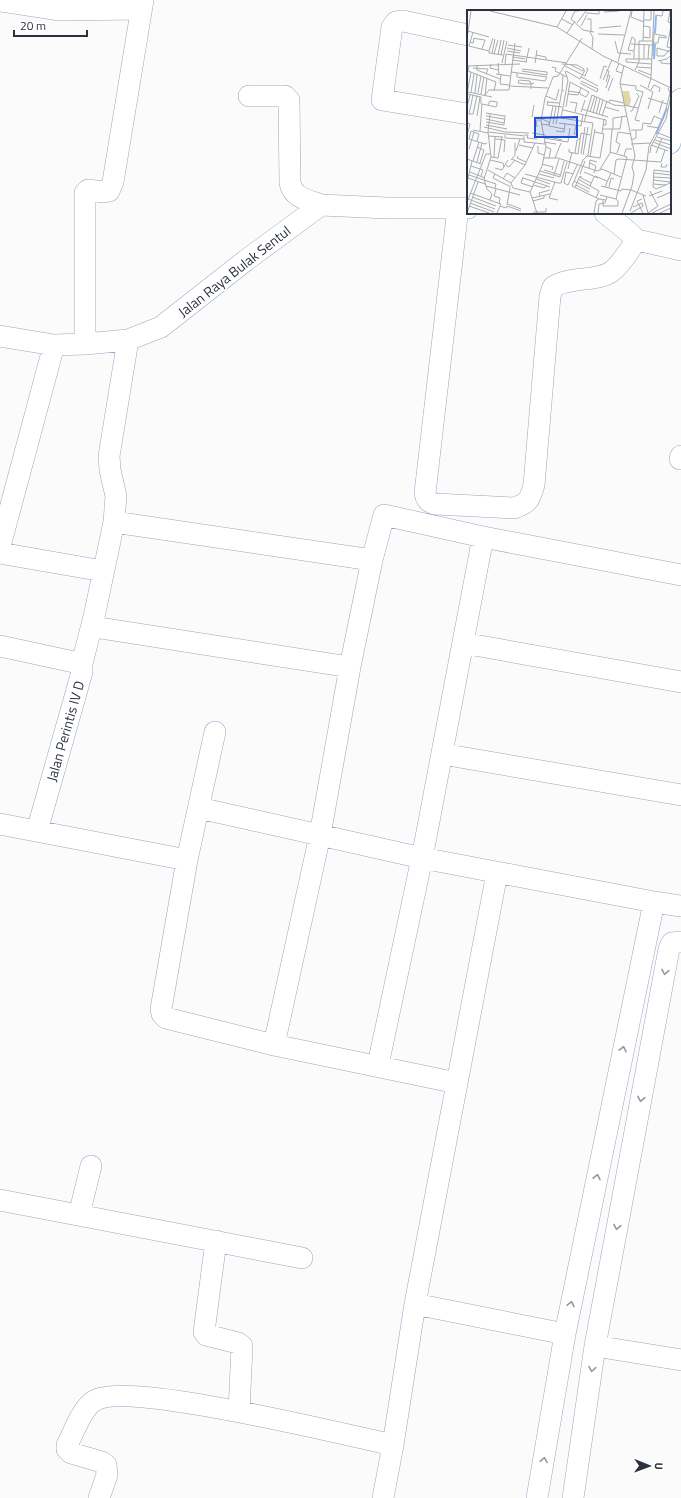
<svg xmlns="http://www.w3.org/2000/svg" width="681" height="1498" font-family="'Titillium Web',sans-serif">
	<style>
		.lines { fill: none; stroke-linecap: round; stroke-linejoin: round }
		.minor-casing { stroke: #96a7c3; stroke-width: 22 }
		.minor { stroke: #fff; stroke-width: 21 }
		.oneway { stroke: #95989e }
		.labels { text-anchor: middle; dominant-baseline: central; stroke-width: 3; stroke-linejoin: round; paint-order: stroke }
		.street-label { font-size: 14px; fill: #2b323e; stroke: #fff }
		.inset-river { fill: none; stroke: #8cb5f9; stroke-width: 2 }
		.inset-road { fill: none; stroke: #a8abaf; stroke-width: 1 }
		.view { fill: #1d4ed8; fill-opacity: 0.15; stroke: #1d4ed8; stroke-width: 2 }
		.inset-edge { fill: none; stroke: #2b323e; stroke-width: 2 }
	</style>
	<rect width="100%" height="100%" fill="#fbfbfb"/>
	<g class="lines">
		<defs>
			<path id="minor" d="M0,1l60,9 81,-1
				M468,35l-65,-14 -7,1 -4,5 -10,73 86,14
				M249,96h36l4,4 1,83c3,15 18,17 31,22
				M670,143l11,-44
				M458,208l-33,285c1,7 4,9 10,11l79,4c15,-5 16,-9 20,-23l16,-189 3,-9c18,-11 43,-5 58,-15 10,-7 18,-22 26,-32
				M605,213l20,16 12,11 44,10
				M0,336l54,9 31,-1 43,-4 33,-13 84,-66 76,-56 66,3h81
				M85,344v-151l3,-3 16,2 5,-1 4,-9 30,-182
				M680,459l1,-3
				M114,522l258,38
				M0,546l54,-201
				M0,553l103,18
				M94,617l1,7 5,4 250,39
				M463,643l218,39
				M0,646l74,16 6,3 2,7 -45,159
				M81,667l13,-50 20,-95 2,-26 -6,-26 -1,-14 19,-116
				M215,732l-28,128 -26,149 1,5 4,4 108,27 183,38
				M442,754l239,41
				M199,808l223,50 232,44
				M0,824l187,36
				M274,1045l46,-210 30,-168 22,-107 12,-45 99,22 198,38
				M378,1065l44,-207 61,-321
				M0,1200l302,58
				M79,1215l12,-49
				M216,1241l-12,91 2,3 32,8 4,3 -3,66
				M415,1304l150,30
				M595,1346l86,14
				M99,1498l8,-23 -1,-10 -4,-3 -31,-9 -4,-4v-4c7,-13 15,-37 27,-44 31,-21 252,34 299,44
				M383,1498l10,-53 22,-141 82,-431
				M537,1498l28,-164 89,-432 27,4
				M573,1498l22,-152 74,-397 3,-6 9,-1"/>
		</defs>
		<use href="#minor" class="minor-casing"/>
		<use href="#minor" class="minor"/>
	</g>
	<defs><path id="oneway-chevron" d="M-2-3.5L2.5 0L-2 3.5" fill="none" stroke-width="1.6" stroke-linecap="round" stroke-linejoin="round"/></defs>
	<g class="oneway">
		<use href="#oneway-chevron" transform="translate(665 972) rotate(100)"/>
		<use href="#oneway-chevron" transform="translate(623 1049) rotate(-78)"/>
		<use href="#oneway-chevron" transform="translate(641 1099) rotate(100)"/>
		<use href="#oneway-chevron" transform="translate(597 1177) rotate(-78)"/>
		<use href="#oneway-chevron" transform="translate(617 1227) rotate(100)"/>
		<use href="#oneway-chevron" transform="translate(571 1304) rotate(-78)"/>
		<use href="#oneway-chevron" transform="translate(592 1369) rotate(99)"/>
		<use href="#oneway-chevron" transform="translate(544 1460) rotate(-81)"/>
	</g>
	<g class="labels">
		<g class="street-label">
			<text transform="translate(234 271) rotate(-38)">Jalan Raya Bulak Sentul</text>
			<text transform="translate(65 731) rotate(-74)">Jalan Perintis IV D</text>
		</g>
	</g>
	<g transform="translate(467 10)">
		<rect width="204" height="204" fill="#fbfbfb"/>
		<path d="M155,81h7l2,10 -2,5 -5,-1z" fill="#ddd9a5"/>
		<path class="inset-river" d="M188,23l1,-17M187,49l1,-15M189,124l11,-26"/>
		<path class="inset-road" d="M23,1l67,16 46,29 68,32M112,1h-4l-4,8 12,11 11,2M165,1l-1,6 13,5M203,1l-2,11 3,1M137,2l15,-1M119,3l13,1v-3M188,5l7,1 1,-5M95,9l11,6M120,9h4v13M177,10h7v-9M110,13l9,-12M114,16l6,-11M204,16l-4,21 4,1M90,17l9,-16M132,18l22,-2M1,21l21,6M6,22l-4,14 20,5M123,22l3,6 -1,11M100,23l8,-12M131,24l26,1M176,27l7,1v-11l-6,-1M0,29l4,-28M11,29l7,1 -3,9M148,31l3,12 13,1M176,31l1,-30M3,32l3,1 1,-5 4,1M187,33h4l1,-6 7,1v-2l-12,-2M164,34l21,1M41,35l14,2M40,38l14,3M204,39l-3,2 -4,5h-7v-8l11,3 3,2M22,41v2l14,2M22,41l4,-13M40,41l13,2M25,43l3,-14M27,44l4,-14M31,45l3,-15M34,45l3,-15M69,45l10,2v3M186,46l1,-24M45,47l13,2M167,49v-8l1,-7v-5l-3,-2 -4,13 6,1M177,49v-14M181,49l1,-14M45,50l15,2M191,51l9,-2 4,-4M194,51v2l10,1M59,52l3,-14M151,52l13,-51M31,53l1,12M35,53l5,-22M68,53l2,-13M152,53l-3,8 6,2M24,54l-1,4 8,2M38,54l1,-10 61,9M95,54l15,1 7,4 -1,2 -12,-6M185,54l-26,-2v-3h26M10,55v5l23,9M0,56l53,-2M2,56l-1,5 28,11 -2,9M98,56l20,10 3,-7 -2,-1M85,57l4,1 -1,3 12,6M170,57l14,1M6,58l15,1 -2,5M168,60l4,-8v-21h13M171,60l13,5M55,61l25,4v-3l-25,-3M98,61l3,9 -7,38 32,5 -5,32 -5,5 -11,26M99,61l14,8 5,-9M44,62l36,5M50,63v4l28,4 2,-4M29,64l14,2M34,65l-1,9 9,1M114,67l17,9M133,69l4,-13 3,1M136,70l9,-20M114,71l17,8M139,72l3,-11 -3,-1M113,73l17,9 1,-3M153,74l16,2v4l7,2 -8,28 5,1M173,75l13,7 -5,17M43,76l38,2M139,78l4,-12 -2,-1M181,78l3,-10 3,-67M64,79v-5l-1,-3 -11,-1 -1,3 7,1h6l3,-1M95,80l1,-15M184,80l3,-5 6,3 -1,4M101,81l13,2M141,81l5,-13M1,82l24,5M4,82l3,-18M8,83l2,-18M11,83l3,-17M0,84l4,-22M0,84l14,3v7M14,84l3,-17M101,84l10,1 3,-7M18,85l4,-5h20l6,-47M18,85l2,-17M79,86l10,4 3,-11M181,88l19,6M81,91l-1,4 15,2M80,92l12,1M103,92l7,1 -2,9M142,93l1,-3 14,3M15,94l14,3 1,-2M21,95l2,-4 7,1v3M157,95l14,3M86,96l-4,20 15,3M0,97l3,-12M99,97l4,-25 19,10 -3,5 -6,-3M138,97l14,4M115,99l26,8M96,100l43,10v5h-3M163,101h2l7,-15 -3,-3M114,102l4,-12M123,102l5,-16M19,103l18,3M126,103l4,-16M192,103l4,-13M2,104h4l4,-18M2,104l4,-19M129,104l4,-15M132,104l4,-14M10,106l3,-19M19,106l18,3M135,106l5,-15M65,107l2,-12M19,109l18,4M19,112l18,3 1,-10M117,112l8,-27 22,10 10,1M0,113l3,1 -3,11M92,113l22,3 2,-12M74,114l8,1v-3l-7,-3M86,114l3,-18M89,114l6,-34 2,1M19,115l21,4M71,116h-2l1,-6h4M109,116l-2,8h4M180,116l12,2M17,117l21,5 24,1M135,119h18l2,-12M146,119v-11l14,-2M6,120l15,3M164,120h11l1,-7 8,1 3,-8 9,4M13,121l2,-27M89,121l8,1 1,-8M21,122l37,4M65,123l13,2M135,123l2,-14M191,123l13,5M38,125v3l19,1M58,125h3l-1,3 10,1M21,126l15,1M78,126l17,4M57,127v5l21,2M190,127l14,4M77,128l24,4 2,-14M28,129l10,1 -1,12M164,130l5,-2v-8M188,130l16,5M10,131l2,-7 -8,-3 -2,8 16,5 2,-1M77,132l12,2M186,132l18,7M164,134l20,-1M52,135l14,3M184,135l17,6M71,136v7l6,2M10,137l7,3 -4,13M79,137l5,2 -2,9M2,139l5,-17M102,139v3l9,2M49,141l4,-12M143,142l17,5 -11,42M108,143l2,-13 3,-2M150,143l3,-9 -4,-2 2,-10 13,2M183,143l1,-7 15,-27 5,-23M189,143l6,-15M111,144l3,-21 9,2M114,144l4,-27M116,145l5,-28M51,146l-1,2 9,4M120,146l13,2 4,-24 -9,-2M157,146l2,-7h6M24,147l7,1 4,-21M123,147l5,-28M27,148l1,-22M76,148h15l39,13 5,-2 19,8M88,148l6,-15M0,149l14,5M45,149l13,6M23,150l13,3 1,4M44,150l4,-5v-12M5,151l-4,17 17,6M6,151l6,-19M10,152l5,-19M194,152l4,-12M123,153l6,3 -2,7M195,153l-1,4h5l1,-3M75,154l11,3 -1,3M39,155l3,2 6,-7M4,156l12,4 -2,6M28,158l7,2 6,-10M122,158l1,-8 7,2M101,159l4,-17M133,159l10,-16 2,-24M21,160l23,13M77,160l16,5M73,161l20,6 4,-16M3,162l15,6M117,162l14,6M187,163l17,2M28,164l-2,4 18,9M58,164l33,9M72,164l15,4M106,164l-7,-2 -2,11 4,2 9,-20M113,164l5,-13M147,164l2,-14 3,-1 42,3M2,165l27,9 -1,4M87,165l5,-16M128,166l12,5M56,167l-2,6 12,4M112,167l12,6M127,167l-4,9 9,5 -3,7M186,167l18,1M56,168l12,4M36,169l4,-6 8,5M69,169l14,5M111,169l12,7M186,170l18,2M107,171l16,8M68,172l15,5M88,172l-6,16 9,2M44,173l14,-18 10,-22M44,173l2,5 17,4M91,173h3l6,-21M186,174l13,1M66,175l11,3 3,-2M109,175l13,7M19,176l34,9M105,176l27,13 7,1 1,-3M134,176l20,5 1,-2 9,1M108,177l5,-11 2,1M138,177l6,-14M142,177l2,-9 3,1M186,177l1,-17 17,2M186,177l3,2 14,-6 1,-4M29,179l-2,7 6,2 -1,5M164,180l15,6M3,183l31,11 -4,9M133,185l16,4 2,2v5h-15v-6M176,185l5,18 10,-7 -8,-15M73,186l-1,-3 11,-3M182,186l13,-5M5,187l24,9M65,188l18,-4M190,188l14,-6M1,189l27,10M175,189l-5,2 6,12M23,190l2,-6 -5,-5 -3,-10 7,-22 -3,-25 2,-18M66,191l11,-3v-3M0,192l19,-48h4M3,193l24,9M41,194l13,5M40,195l3,-17M2,196l20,7M33,196l6,2 1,-2 14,5M163,201l16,-41 3,-24 15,-29 6,-24 -2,-5M66,202h13v-4M0,203l11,-31M70,203l-7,-21 12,-26 4,-19 -5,-26 4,-23 8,-21 5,-1 24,-38M127,203l2,-12 3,-2M131,203l1,-9 6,-1 1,-3M155,203l10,-27 2,-12 -2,-7 3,-11 -15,-73 4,-18M164,203l12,-7 -1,-3 -9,4M185,203l19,-9M193,203l11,-5"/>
		<path class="view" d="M110,107v20h-42v-19z"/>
		<rect width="204" height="204" class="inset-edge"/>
	</g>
	<g transform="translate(649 1466) rotate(91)" stroke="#ffffff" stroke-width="3" paint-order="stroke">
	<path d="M0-3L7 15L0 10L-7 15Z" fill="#2b323e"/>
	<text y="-6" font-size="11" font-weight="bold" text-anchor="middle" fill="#2b323e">U</text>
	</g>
	<path d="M14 30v6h73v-6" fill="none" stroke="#2b323e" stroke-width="2"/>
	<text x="20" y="30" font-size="12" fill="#2b323e" stroke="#ffffff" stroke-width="3" paint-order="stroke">20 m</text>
</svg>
